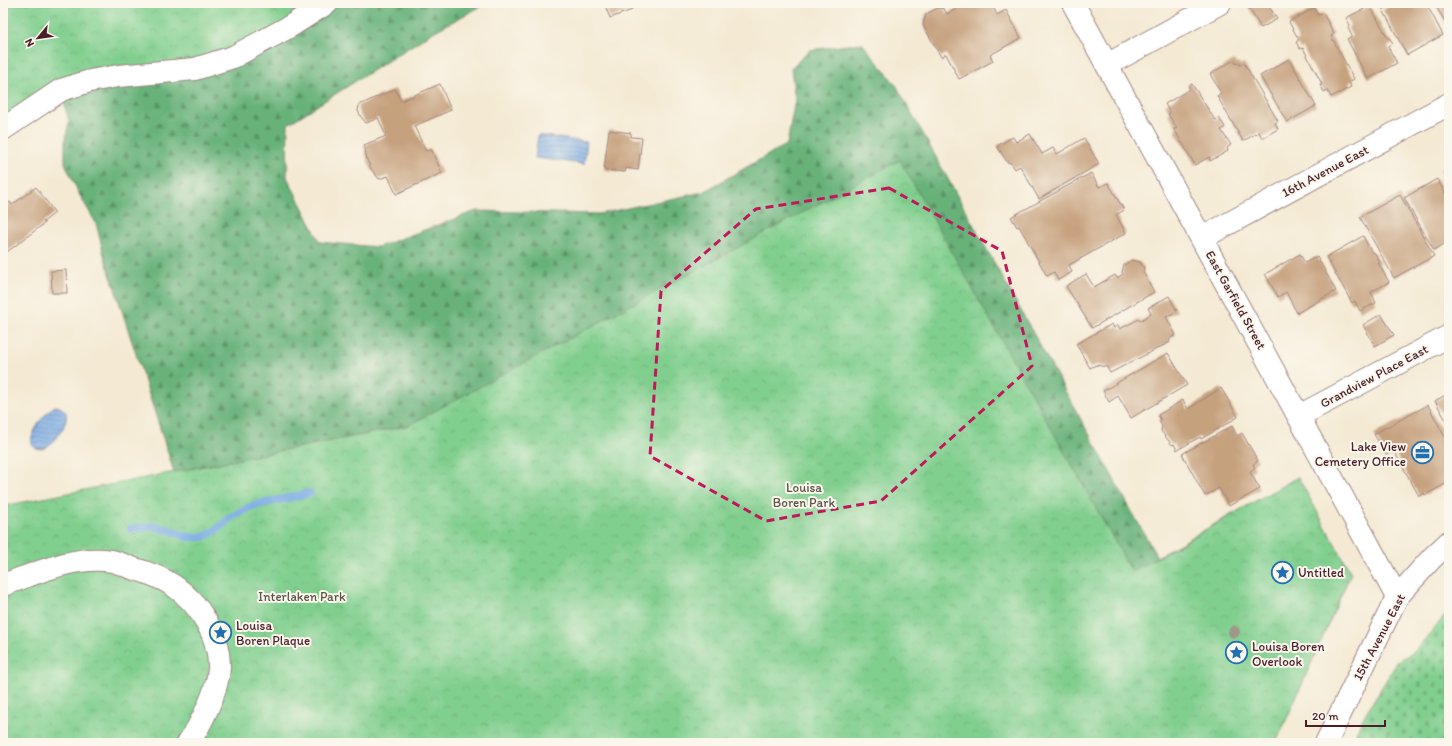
<svg xmlns="http://www.w3.org/2000/svg" width="1452" height="746" font-family="Itim,sans-serif">
	<style>
		.forest { fill: url(#forest-firs); stroke: #596852 }
		.cemetery { fill: url(#cemetery-stones); stroke: #66775d }
		.park { fill: url(#park-crowns); stroke: #66775d }
		.water { fill: url(#water-rules); stroke: #616487 }
		.lines { fill: none; stroke-linecap: round; stroke-linejoin: round }
		.stream { stroke: #78a9e3; stroke-width: 8 }
		.building { fill: #c6a17e }
		.street-casing { stroke: #9f8480; stroke-width: 24 }
		.secondary-casing { stroke: #9f8480; stroke-width: 24 }
		.street { stroke: #fff; stroke-width: 22 }
		.secondary { stroke: #fff; stroke-width: 22 }
		.tree { fill: #9f9888 }
		.marked { fill: none; stroke: #c2185b; stroke-width: 3; stroke-dasharray: 8 5; stroke-linejoin: round }
		.labels { text-anchor: middle; dominant-baseline: central; stroke-width: 4; stroke-linejoin: round; paint-order: stroke }
		.street-label { font-size: 13px; fill: #4a1f2b; stroke: #fbf7ec }
		.poi-label { font-size: 13px; fill: #4a1f2b; stroke: #fbf7ec; text-anchor: start }
		.park-label { font-size: 13px; fill: #5a5449; stroke: #fbf7ec }
	</style>
	<defs>
		<pattern id="forest-firs" width="22" height="20" patternUnits="userSpaceOnUse"><rect width="22" height="20" fill="#68b27a"/><path d="M5 1l3.5 6h-7zM16 11l3.5 6h-7z" fill="#589064"/></pattern>
		<pattern id="cemetery-stones" width="16" height="16" patternUnits="userSpaceOnUse"><rect width="16" height="16" fill="#81cf8f"/><path d="M2 7V4a2 2 0 0 1 4 0v3zM10 15v-3a2 2 0 0 1 4 0v3z" fill="#71b17c"/></pattern>
		<pattern id="park-crowns" width="20" height="18" patternUnits="userSpaceOnUse"><rect width="20" height="18" fill="#81cf8f"/><path d="M2 6a3 3 0 1 1 6 0M12 15a3 3 0 1 1 6 0" fill="none" stroke="#71b17c"/></pattern>
		<pattern id="water-rules" width="6" height="5" patternUnits="userSpaceOnUse"><rect width="6" height="5" fill="#78a9e3"/><path d="M0 2.5h6" fill="none" stroke="#6489b8"/></pattern>
	</defs>
	<rect width="100%" height="100%" fill="#fbf7ec"/>
	<filter id="ink" filterUnits="userSpaceOnUse"><feTurbulence type="fractalNoise" baseFrequency=".025" numOctaves="2"/><feDisplacementMap in="SourceGraphic" scale="8" xChannelSelector="R" yChannelSelector="G"/><feConvolveMatrix kernelMatrix="1 2 1 2 8 2 1 2 1" color-interpolation-filters="sRGB"/></filter>
	<filter id="wash" filterUnits="userSpaceOnUse"><feTurbulence type="fractalNoise" baseFrequency=".012" numOctaves="4" result="noise"/><feDisplacementMap in="SourceGraphic" scale="16" xChannelSelector="R" yChannelSelector="G"/><feGaussianBlur stdDeviation="0.9" result="paint"/><feColorMatrix in="noise" values="0 0 0 0 0 0 0 0 0 0 0 0 0 0 0 0 0 1.4 0 .05"/><feComposite in="paint" operator="in"/></filter>
	<g filter="url(#wash)">
		<rect width="100%" height="100%" fill="#f4ead4"/>
		<path class="forest" d="M327,3h160l-52,28 -147,93 -1,53 33,65 58,5 98,-36 123,3 104,-22 84,-48 8,-44 -4,-32 19,-18 52,-7 34,42 261,472 141,-80 -72,100 2,38 -821,-189 -233,46 -70,-217 -8,-32 -17,-29 -14,-31v-23l4,-18 -8,-31z"/>
		<path class="cemetery" d="M1449,611v132h-98l13,-27 34,-55 17,-10z"/>
		<path class="park" d="M3,3h324l-94,54 -143,24 -87,48z
			M900,160l232,412 166,-95 53,96 -75,170h-1273v-237l404,-80z"/>
		<path class="water" d="M538,135l49,7 -3,22 -49,-6z
			M55,406c29,4 -5,43 -13,43 -26,0 3,-38 13,-43z"/>
		<g class="lines">
			<path class="stream" d="M131,529l21,-3 18,4 18,7h15l12,-6 16,-14 21,-11 58,-13"/>
		</g>
		<g id="blocks">
			<path class="building" d="M604,3h25l3,7 -22,8z
				M968,3h23l6,12 9,-5 15,28 -31,17 3,6 -34,18 -13,-25 -5,3 -18,-32 3,-11 12,-6 6,1 3,5z
				M1251,3h16l10,16 -16,9 -14,-23z
				M1387,3h39l17,32 -36,20 -24,-45 6,-4z
				M1434,3h15v25z
				M1370,6l18,32 2,1 3,4 -5,4 9,16 -29,16 -21,-40 5,-3 -4,-8 2,-3 -4,-7z
				M1314,8l4,7 5,-2 11,21 -3,2 23,43 -5,3 2,5 -20,10 -4,-7 -3,2 -4,-7 2,-1 -19,-36 -3,1 -4,-7 3,-2 -10,-18z
				M1289,59l27,47 -29,16 -27,-46z
				M1234,60l2,4 3,-2 1,3 4,-2 34,58 -3,2 3,6 -16,9 -3,-6 -16,9 -26,-45 4,-3 -11,-19z
				M440,84l11,26 -37,16 12,25 5,-2 11,24 -46,21 -8,-18 -9,3 -8,-10 -4,-9 -3,-15 22,-9 -8,-18 -12,5 -5,-6 -3,-6 1,-6 36,-16 6,12z
				M1192,84l23,36 4,-2 6,9 -4,3 10,15 -4,3 1,3 -18,10 -1,-4 -14,8 -21,-36 3,-1 -9,-14 2,-1 -5,-9 25,-15 -2,-3z
				M609,130l22,3v4l11,1 -4,32 -12,-2 -1,4 -21,-2z
				M1030,134l12,20 11,-6 4,6 27,-16 15,26 -60,35 -19,-33 -5,3 -4,-6 -4,-1 -10,-16 16,-9 3,5z
				M1449,169v12l-5,-9z
				M1091,173l8,14 9,-4 16,27 -8,5 10,18 -57,32 3,7 -14,8 -4,-8 -7,4 -28,-50 -2,1 -6,-10z
				M1437,179l12,21v41l-15,9 -30,-52z
				M36,187l19,26 -12,9 2,1 -38,29 -4,-5v-39l7,-6 2,3z
				M1400,195l34,61 -40,22 -34,-61z
				M1363,236l9,17 2,-1 6,10 -2,1 11,19 -18,10 5,11 -16,8 -5,-10 -3,2 -26,-46z
				M1300,254l5,9 12,-7 19,35 -39,22 -11,-21 -8,5 -13,-23z
				M1131,260l9,2 4,6 -1,4 11,20 -62,36 -26,-42 20,-12 8,13 21,-12 2,3 6,-4 -1,-2 2,-7z
				M66,270l1,23h-15l-1,-22z
				M1169,296l8,15 -11,6 10,18 -7,4 1,3 -60,31 -3,-6 -11,-2 -6,3 -14,-24 36,-20 2,4 4,-3 2,4 19,-10 1,2 11,-7 -3,-6z
				M1381,314l13,21 -19,11 -12,-21z
				M1168,353l19,32 -56,33 -13,-22 -9,6 -6,-11z
				M1221,388l17,29 -37,22 -1,-2 -23,13 -3,-6 -2,1 -11,-14 1,-5 -3,-5 2,-1 -3,-5 25,-15 5,9z
				M1449,393v28l-2,1 -12,-21z
				M1428,405l21,40v37l-24,13 -1,-2 -5,3 -25,-45 -8,4 -12,-21z
				M1232,426l5,10 5,-3 16,28 -5,3 2,5 -5,3 10,17 -31,17 -10,-18 -14,8 -23,-42z"/>
		</g>
	</g>
	<g filter="url(#ink)">
		<use href="#blocks" fill-opacity="0" stroke="#9f8480" stroke-width="1"/>
		<g class="lines">
			<defs>
				<path id="street" d="M1073,3l324,594
					M1107,65l113,-62
					M3,129l58,-39 29,-9 28,-5 77,-7 38,-12 56,-30 38,-24
					M1202,238l247,-134
					M1299,416l150,-80
					M3,585c34,-12 71,-30 109,-24 6,1 13,5 20,7 14,4 29,9 42,18 25,17 46,50 45,82 -1,22 -18,57 -31,75"/>
				<path id="secondary" d="M1326,743l71,-146 35,-39 17,-16"/>
			</defs>
			<use href="#street" class="street-casing"/>
			<use href="#secondary" class="secondary-casing"/>
			<use href="#street" class="street"/>
			<use href="#secondary" class="secondary"/>
		</g>
		<circle class="tree" cx="1234" cy="632" r="6"/>
	</g>
	<path class="marked" d="M889,188l113,63 30,115 -151,135 -115,20 -116,-65 11,-165 95,-82z"/>
	<defs>
		<symbol id="office-ring" viewBox="-11 -11 22 22"><circle r="9.5" fill="#fbf7ec" stroke="#1f6fb2" stroke-width="1.5"/><path d="M-6-3h4V-5.5h4V-3h4V5H-6ZM-1-4.5V-3h2v-1.5ZM-6 0V1H6V0Z" fill="#1f6fb2"/></symbol>
		<symbol id="sight-ring" viewBox="-11 -11 22 22"><circle r="9.5" fill="#fbf7ec" stroke="#1f6fb2" stroke-width="1.5"/><path d="M0-6L1.8-2.2L6-1.7L2.9 1.2L3.7 5.4L0 3.3L-3.7 5.4L-2.9 1.2L-6-1.7L-1.8-2.2Z" fill="#1f6fb2"/></symbol>
	</defs>
	<g fill-rule="evenodd">
		<use href="#office-ring" x="1410" y="440" width="25" height="25"/>
		<use href="#sight-ring" x="1270" y="560" width="25" height="25"/>
		<use href="#sight-ring" x="208" y="620" width="25" height="25"/>
		<use href="#sight-ring" x="1224" y="640" width="25" height="25"/>
	</g>
	<g class="labels">
		<g class="street-label">
			<text transform="translate(1325 171) rotate(-28)">16th Avenue East</text>
			<text transform="translate(1236 300) rotate(61)">East Garfield Street</text>
			<text transform="translate(1374 376) rotate(-28)">Grandview Place East</text>
			<text transform="translate(1379 637) rotate(-62)">15th Avenue East</text>
		</g>
		<g class="poi-label">
			<text x="1406" y="446" text-anchor="end">Lake View<tspan x="1406" dy="15">Cemetery Office</tspan></text>
			<text x="1298" y="572">Untitled</text>
			<text x="236" y="625">Louisa<tspan x="236" dy="15">Boren Plaque</tspan></text>
			<text x="1252" y="646">Louisa Boren<tspan x="1252" dy="15">Overlook</tspan></text>
		</g>
		<g class="park-label">
			<text x="804" y="487">Louisa<tspan x="804" dy="15">Boren Park</tspan></text>
			<text x="302" y="596">Interlaken Park</text>
		</g>
	</g>
	<rect width="1452" height="746" fill="none" stroke="#fbf7ec" stroke-width="16"/>
	<g transform="translate(38 38) rotate(241)" stroke="#fbf7ec" stroke-width="3" paint-order="stroke">
	<path d="M0-3L7 15L0 10L-7 15Z" fill="#4a1f2b"/>
	<text y="-6" font-size="11" font-weight="bold" text-anchor="middle" fill="#4a1f2b">N</text>
	</g>
	<path d="M1306 720v6h79v-6" fill="none" stroke="#4a1f2b" stroke-width="2"/>
	<text x="1312" y="720" font-size="12" fill="#4a1f2b" stroke="#fbf7ec" stroke-width="3" paint-order="stroke">20 m</text>
</svg>
